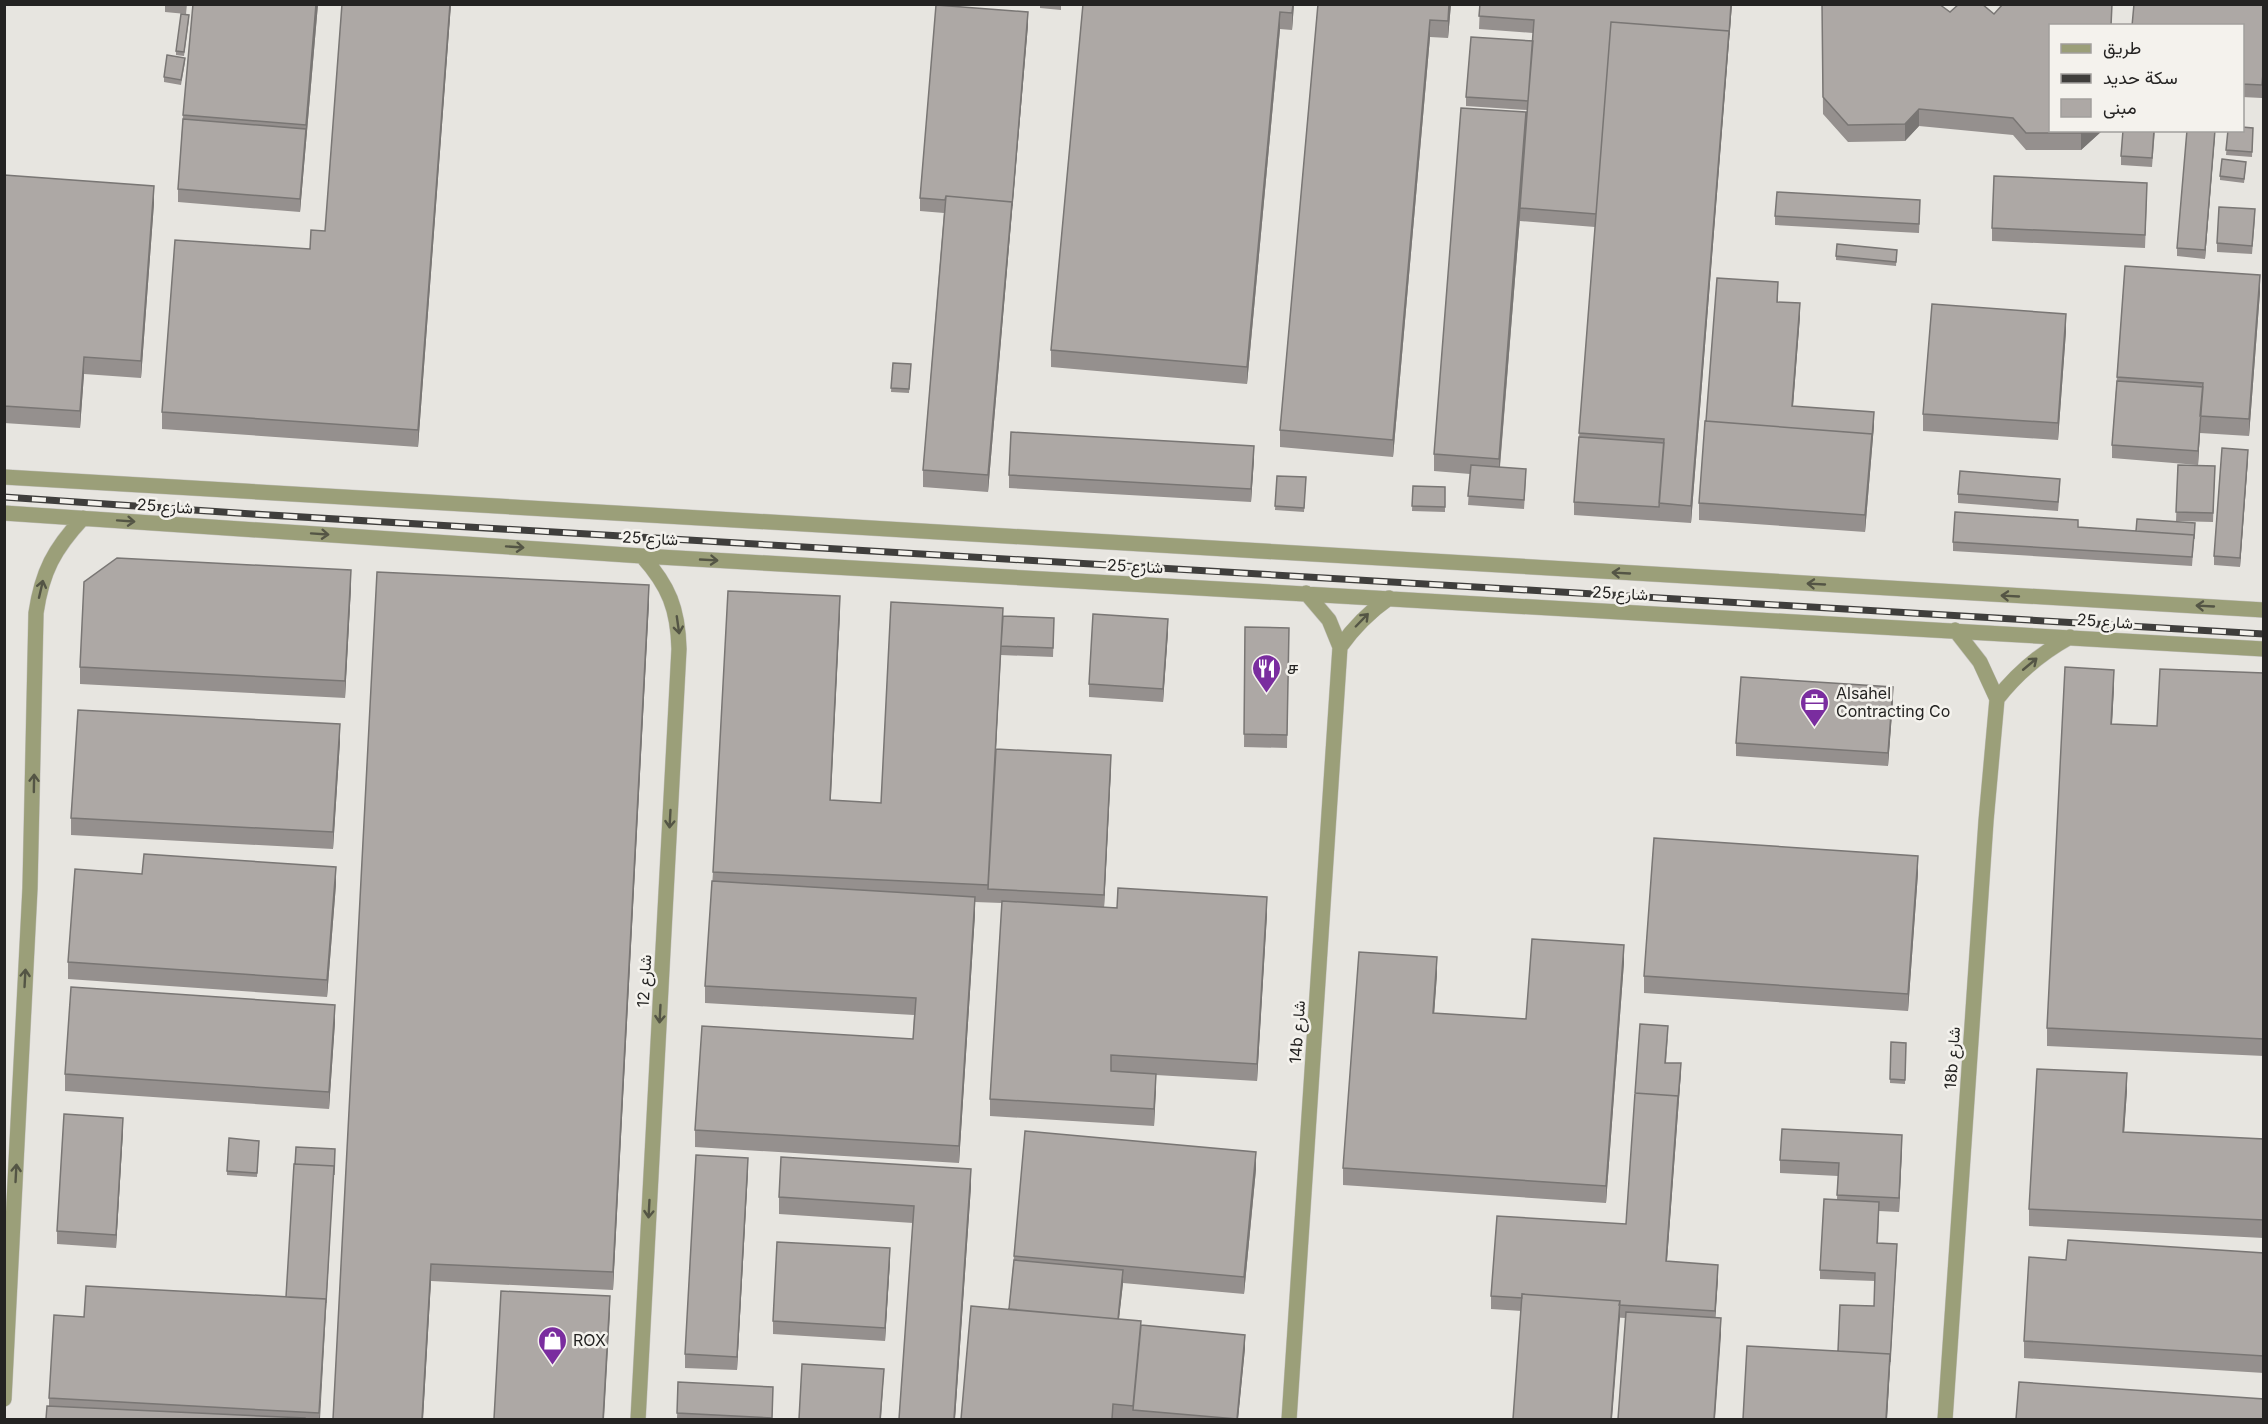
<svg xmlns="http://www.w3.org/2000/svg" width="2268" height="1424" font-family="Inter,Vazirmatn,'Noto Sans Tamil',sans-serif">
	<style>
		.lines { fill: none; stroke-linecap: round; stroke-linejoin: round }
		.street-casing { stroke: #c4c2be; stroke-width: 16 }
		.street { stroke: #9b9f79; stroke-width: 15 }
		.rail-casing { stroke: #3f3e3c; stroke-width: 7 }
		.rail { stroke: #f4f2ed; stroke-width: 4.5; stroke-dasharray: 14; stroke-linecap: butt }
		.wall { fill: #95908e }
		.shaded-wall { fill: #797674 }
		.building { fill: #ada8a5; stroke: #797674; stroke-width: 1.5 }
		.oneway { stroke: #545545 }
		.labels { text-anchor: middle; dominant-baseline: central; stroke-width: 5; stroke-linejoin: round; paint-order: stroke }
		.street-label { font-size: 16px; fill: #242322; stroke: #f4f2ed }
		.poi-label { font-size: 16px; fill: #242322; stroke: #f4f2ed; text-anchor: start }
	</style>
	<rect width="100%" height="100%" fill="#e7e5e0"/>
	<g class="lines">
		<defs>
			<path id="street" d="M4,477l2260,133
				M4,513l638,43 1622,93
				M1340,647c14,-20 29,-35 49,-49
				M1997,699c21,-27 44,-46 73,-62
				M4,1399l26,-511 6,-275c6,-41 18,-64 47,-95
				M638,1420l41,-771c-1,-40 -10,-63 -37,-93
				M1289,1420l51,-773 -11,-27 -23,-27
				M1945,1420l41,-599 11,-122 -17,-37 -25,-32"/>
		</defs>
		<use href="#street" class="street-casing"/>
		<use href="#street" class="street"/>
		<defs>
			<path id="rail" d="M4,497l248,17 2012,120"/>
		</defs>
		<use href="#rail" class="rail-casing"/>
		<use href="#rail" class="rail"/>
	</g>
	<path class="wall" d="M165,4h22l-1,10 -21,-2z
		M318,4l-18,208 -122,-10v-13l5,-74z
		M451,4l-33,443 -256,-18v-17l163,-181z
		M1040,4h21v6l-21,-2z
		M1083,4h211l-2,26 -12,-1 -33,355 -196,-17v-17z
		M1318,4h133l-3,34 -18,-1 -37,420 -113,-10v-17z
		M1480,4h252l-41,519 -117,-8v-13l21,-275 -75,-6v-4l-20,250 26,11 -2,31 -56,-4 2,-31 -36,-3v-17l92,-334 1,-10 -61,-4v-9l67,-56v-8l-54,-4z
		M1822,4l128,8 44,2 118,-10 -62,126h53l-22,20h-55l-13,-15 -94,-9 -14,15 -57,1 -25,-28z
		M2264,4l-2,94 -20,-1v-71z
		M189,19l-5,37 -8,-1v-4z
		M1028,25l-40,467 -65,-5v-17l21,-257 -24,-2v-13z
		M185,62l-4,23 -17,-3v-5z
		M2253,128l-1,29 -26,-2 2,-25z
		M2155,130l-3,37 -31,-2v-9z
		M2215,135l-10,124 -28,-3v-8z
		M2246,166l-2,17 -24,-3v-4z
		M4,175l150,28 -13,175 -57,-4 -4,54 -76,-5z
		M2147,196l-2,52 -153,-7v-13z
		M1920,209l-1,24 -144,-8v-9z
		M2255,218l-3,36 -35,-2v-9z
		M1897,250l-1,16 -60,-6v-4z
		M2125,266l135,26 -11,144 -49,-3v-1l-2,33 -86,-7v-13z
		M1778,295v7l22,14 -7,90 81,19 -9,107 -166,-12v-17z
		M2066,331l-8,109 -135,-9v-17z
		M893,363l18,1 -2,29 -18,-1z
		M1254,459l-3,43 -242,-14v-13z
		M2248,459l-8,108 -26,-2v-9z
		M2178,465l37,1 -2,56 -37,-1z
		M1277,476l29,1 -2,35 -29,-2z
		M1413,486l32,1v25l-33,-1z
		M2060,488l-2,23 -100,-8v-9z
		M2078,527l58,4 59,-4 -3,39 -239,-15v-9z
		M351,587l-6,111 -265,-14v-17z
		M649,602l-36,688 -182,-9 -8,138h-90z
		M840,613l-10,188 51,2 122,-187 51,11 -1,30 -52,-2 -5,94 115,19 -7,139 163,7 -10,167 -101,-6 -2,51 -164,-10v-17l12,-196 -27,-1v12l-16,249 -264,-16v-17l218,-91 1,-24 -209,-12v-17l8,-114z
		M1245,627l44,1 -2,120 -43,-1z
		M1168,632l-5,70 -74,-5v-13z
		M2264,673v383l-217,-10v-18l67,-341 -2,37 45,2z
		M1893,700l-5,66 -152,-10v-13z
		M340,741l-7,108 -262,-14v-17z
		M1918,873l-10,138 -264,-18v-17z
		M142,874l194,10 -9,113 -259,-18v-17z
		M1624,962l-18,241 -263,-18v-17l94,-194 -3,39 92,6z
		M335,1022l-6,87 -264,-18v-17z
		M1668,1035l-2,28 15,9 -14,189 51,17 -3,39 6,18 -96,-17 -134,-9v-13l135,-72z
		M1891,1042l15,1 -1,41 -15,-1z
		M2127,1090l-3,42 140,7v99l-235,-12v-17z
		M123,1131l-7,117 -59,-4v-13z
		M259,1141l-2,36 -30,-2v-4z
		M296,1147l24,272h-274l3,-13v-8l35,-81 202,-20z
		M1902,1148l-3,64 -20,-1 -1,32 19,10 -10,166h-144l95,-68 36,-45 1,-25 -55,-2v-9l17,-71 1,-23 -58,-3v-13z
		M1256,1169l-12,125 -121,-11 -4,36 22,6 104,23 -7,71h-277l48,-110 5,-53z
		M748,1171l-11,199 -52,-2v-14z
		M971,1186l-16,233h-56l14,-196 -134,-9v-17z
		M2264,1253v120l-240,-15v-17l42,-81z
		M890,1261l-5,80 -112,-7v-13z
		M678,1382l95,14 -1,23h-95z"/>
	<path class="shaded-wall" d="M316,4h2l-18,208v-13l6,-74z
		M450,4h1l-33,443v-17z
		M1293,4h1l-2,26v-17z
		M1449,4h2l-3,34v-17z
		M1731,4h1l-41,519v-17z
		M1028,12v13l-40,467v-17z
		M1280,12v17l-33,355v-17z
		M1430,20v17l-37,420v-17z
		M2264,62v13l-2,23v-13z
		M1919,109v17l-14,15v-17z
		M1526,112l-6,105 -21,259v-17z
		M2083,130h20l-22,20v-17z
		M2215,130v5l-10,124v-9z
		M154,186v17l-13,175v-17z
		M2260,275v17l-11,144v-17z
		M1800,303v13l-8,103v-13z
		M2066,314v17l-8,109v-17z
		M84,357v17l-4,54v-17z
		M1874,412v13l-9,107v-17z
		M2200,419v13l-2,33v-14z
		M1254,446v13l-3,43v-13z
		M2248,450v9l-8,108v-9z
		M351,570v17l-6,111v-17z
		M649,585v17l-36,688v-18z
		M840,596v17l-10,204v-17z
		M1168,619v13l-5,70v-13z
		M1001,646l-12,243h-1z
		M2114,670v17l-3,54v-17z
		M1893,687v13l-5,66v-13z
		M340,724v17l-7,108v-17z
		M1111,755v13l-7,140v-13z
		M1918,856v17l-10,138v-17z
		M336,867v17l-9,113v-17z
		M975,897v17l-16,249v-17z
		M1267,897v17l-10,167v-17z
		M1624,945v17l-18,241v-17z
		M1437,957v17l-4,56v-17z
		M335,1005v17l-6,87v-17z
		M1681,1063v9l-15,202v-13z
		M2127,1073v17l-4,59v-17z
		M1156,1074v17l-2,35v-17z
		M123,1118v13l-7,117v-13z
		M1902,1135v13l-3,64v-14z
		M335,1149l-15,270h-1l15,-253z
		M1256,1152v17l-12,125v-17z
		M748,1158v13l-11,199v-13z
		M971,1169v17l-16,233h-1z
		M1897,1244l-10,175h-1z
		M890,1248v13l-5,80v-13z
		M431,1264v17l-8,138h-1z
		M1718,1265v13l-3,47v-14z
		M1123,1270v13l-6,53v-13z
		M610,1296v17l-6,106h-1z
		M1620,1301v17l-8,101h-1z
		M1721,1318v17l-6,84h-1z
		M1245,1335v13l-7,71h-1z
		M884,1369l-3,50h-1z"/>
	<path class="building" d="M193,4h123l-10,121 -123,-10z
		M342,4h108l-32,426 -256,-18 13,-172 135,9 1,-19 14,1z
		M1083,4h210l-1,9 -12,-1 -33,355 -196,-17z
		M1318,4h131l-1,17 -18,-1 -37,420 -113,-10z
		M1480,4h251l-2,31v-4l-118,-9 -15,192 -76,-6 14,-188 -55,-4z
		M1822,4h117l11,8 9,-8h23l12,10 9,-10h109l-1,22h-61v104h33l-2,3h-55l-13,-15 -94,-9 -14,15 -57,1 -25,-28z
		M2134,4h130v58l-2,23 -20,-1v-58h-110z
		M936,5l92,7 -16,194v-4l-66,-6 -1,4 -25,-2z
		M181,14l8,1 -5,37 -8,-1z
		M1611,22l118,9 -38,475 -32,-3 5,-64 -85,-6z
		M1471,37l62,4 -5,60 -62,-4z
		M167,55l18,3 -4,22 -17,-3z
		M1461,108l65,4 -27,347 -65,-5z
		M183,119l123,10 -6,70 -122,-10z
		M2242,127l11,1 -1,24 -26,-2 2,-20h14z
		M2123,130h31l-2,28 -31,-2z
		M2187,130h28l-10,120 -28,-2z
		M2222,159l24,3 -2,17 -24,-3z
		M4,175l150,11 -13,175 -57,-4 -4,54 -76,-5z
		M1994,176l153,7 -2,52 -153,-7z
		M1777,192l143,8 -1,24 -144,-8z
		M946,196l66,6 -24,273 -65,-5z
		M2219,207l36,2 -3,37 -35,-3z
		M1837,244l60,6 -1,12 -60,-6z
		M2125,266l135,9 -11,144 -49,-3 3,-33 -86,-6z
		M1717,278l61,4 -1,20 23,1 -8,103 82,6 -2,26v-4l-166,-13z
		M1932,304l134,10 -8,109 -135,-9z
		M893,363l18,1 -2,25 -18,-1z
		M2117,381l86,6 -5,64 -86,-6z
		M1705,421l167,13 -7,81 -166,-12z
		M1011,432l243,14 -3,43 -242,-14z
		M1579,437l85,6 -5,64 -85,-5z
		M2222,448l26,2 -8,108 -26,-2z
		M1471,465l55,4 -2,31 -56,-4z
		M2178,465l37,1 -2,47 -37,-1z
		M1960,471l100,8 -2,23 -100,-8z
		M1277,476l29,1 -2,31 -29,-2z
		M1413,486l32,1v20l-33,-1z
		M1955,512l123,8v7l116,8 -2,22 -239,-15z
		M2137,519l58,4 -1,16v-4l-58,-4z
		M117,558l234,12 -6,111 -265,-14 4,-85z
		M377,572l272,13 -36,687 -182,-8 -9,155h-89z
		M728,591l112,5 -10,204 51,3 10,-201 112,6 -15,277 -275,-13z
		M1093,614l75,5 -5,70 -74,-5z
		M1003,616l51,2 -1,30 -52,-2z
		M1245,627l44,1 -2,107 -43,-1z
		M2065,667l49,3 -3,54 46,2 3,-57 104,4v366l-217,-11z
		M1741,677l152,10 -5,66 -152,-10z
		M78,710l262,14 -7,108 -262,-14z
		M996,749l115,6 -7,140 -116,-6z
		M1654,838l264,18 -10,138 -264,-18z
		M144,854l192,13 -9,113 -259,-18 7,-93 67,5z
		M712,881l263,16 -16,249 -264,-16 7,-104 211,13 3,-41 -211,-12z
		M1118,888l149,9 -10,167 -146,-9v16l45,3 -2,35 -164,-10 12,-198 115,7z
		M1532,939l92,6 -18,241 -263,-18 16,-216 78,5 -4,56 93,6z
		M71,987l264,18 -6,87 -264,-18z
		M1640,1024l28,2 -3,37h16l-3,37v-4l-43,-3z
		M1891,1042l15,1 -1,37 -15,-1z
		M2037,1069l90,4 -4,59 141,7v81l-235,-11z
		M1635,1093l43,3 -12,165 52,4 -3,46 -96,-6 1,-4 -98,-7v4l-31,-2 6,-80 129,8z
		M64,1114l59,4 -7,117 -59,-4z
		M1782,1129l120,6 -3,63 -62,-3 2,-32 -59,-3z
		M1025,1131l231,21 -12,125 -230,-21z
		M229,1138l30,3 -2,32 -30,-2z
		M296,1147l39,2 -1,26v-9l-39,-2z
		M696,1155l52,3 -11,199 -52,-3z
		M781,1157l190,12 -17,250h-55l15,-213 -135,-9z
		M294,1164l40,2 -8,137v-4l-40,-2z
		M1824,1199l55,3 -2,41 20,1 -7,118v-8l-52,-3 2,-46 34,1 1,-33 -55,-3z
		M2068,1240l196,13v103l-240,-15 5,-84 37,3z
		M777,1242l113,6 -5,80 -112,-7z
		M1014,1260l109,10 -5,49 -109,-10z
		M86,1286l240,13 -7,114 -270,-15 5,-83 30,2z
		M501,1291l109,5 -7,123h-109z
		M1522,1294l98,7 -9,118h-98z
		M971,1306l170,15 -8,85 -20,-2 -1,15h-151z
		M1626,1312l95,6 -7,101h-96z
		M1141,1325l104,10 -8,84 -104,-9z
		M1747,1346l143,8 -4,65h-143z
		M802,1364l82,5 -4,50h-81z
		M678,1382l95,5 -1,31 -95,-5z
		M2019,1382l245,17v20h-248z
		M47,1406l258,12v1h-259z"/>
	<defs><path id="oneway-shaft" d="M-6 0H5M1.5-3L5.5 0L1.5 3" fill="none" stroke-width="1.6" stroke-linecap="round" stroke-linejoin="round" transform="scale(1.5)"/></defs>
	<g class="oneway">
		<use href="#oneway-shaft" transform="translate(126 521) rotate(4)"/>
		<use href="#oneway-shaft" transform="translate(320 534) rotate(4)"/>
		<use href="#oneway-shaft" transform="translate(515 547) rotate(4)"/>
		<use href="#oneway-shaft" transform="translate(709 560) rotate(3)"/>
		<use href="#oneway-shaft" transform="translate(1621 573) rotate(-177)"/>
		<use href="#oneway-shaft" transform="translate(1816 584) rotate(-177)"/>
		<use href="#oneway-shaft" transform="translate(41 589) rotate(-77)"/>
		<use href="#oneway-shaft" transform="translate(2010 596) rotate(-177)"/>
		<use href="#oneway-shaft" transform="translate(2205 606) rotate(-177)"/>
		<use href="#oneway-shaft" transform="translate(1362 620) rotate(-46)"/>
		<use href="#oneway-shaft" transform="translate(678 625) rotate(82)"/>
		<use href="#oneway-shaft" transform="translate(2030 664) rotate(-40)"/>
		<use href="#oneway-shaft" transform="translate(34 783) rotate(-89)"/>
		<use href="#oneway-shaft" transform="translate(670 819) rotate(93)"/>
		<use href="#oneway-shaft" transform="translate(25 978) rotate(-87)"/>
		<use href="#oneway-shaft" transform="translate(660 1014) rotate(93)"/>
		<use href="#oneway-shaft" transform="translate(16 1173) rotate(-87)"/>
		<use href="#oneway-shaft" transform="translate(649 1209) rotate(93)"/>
	</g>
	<defs>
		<symbol id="restaurant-pin" viewBox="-11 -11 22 30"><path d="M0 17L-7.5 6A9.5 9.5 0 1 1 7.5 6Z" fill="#7a2d9f" stroke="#f4f2ed"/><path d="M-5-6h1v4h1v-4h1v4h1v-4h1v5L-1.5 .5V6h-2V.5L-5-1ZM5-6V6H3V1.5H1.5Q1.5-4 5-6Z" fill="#fff"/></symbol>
		<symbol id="office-pin" viewBox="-11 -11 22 30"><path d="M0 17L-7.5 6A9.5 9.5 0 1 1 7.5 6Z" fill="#7a2d9f" stroke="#f4f2ed"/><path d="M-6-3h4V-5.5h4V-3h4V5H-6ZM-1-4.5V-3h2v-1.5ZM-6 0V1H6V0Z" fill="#fff"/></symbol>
		<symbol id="shop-pin" viewBox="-11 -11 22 30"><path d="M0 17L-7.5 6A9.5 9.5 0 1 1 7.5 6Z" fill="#7a2d9f" stroke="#f4f2ed"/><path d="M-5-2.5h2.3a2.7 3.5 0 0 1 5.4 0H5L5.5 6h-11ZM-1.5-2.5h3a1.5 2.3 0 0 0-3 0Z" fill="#fff"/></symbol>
	</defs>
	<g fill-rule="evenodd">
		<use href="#restaurant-pin" x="1250" y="652" width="33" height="45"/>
		<use href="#office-pin" x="1798" y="686" width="33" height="45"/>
		<use href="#shop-pin" x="536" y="1324" width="33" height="45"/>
	</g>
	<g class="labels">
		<g class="street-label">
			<text transform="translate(165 506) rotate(4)">شارع 25</text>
			<text transform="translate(650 538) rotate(3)">شارع 25</text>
			<text transform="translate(1135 566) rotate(3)">شارع 25</text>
			<text transform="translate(1620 593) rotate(3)">شارع 25</text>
			<text transform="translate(2105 621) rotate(4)">شارع 25</text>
			<text transform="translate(644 981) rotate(-87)">شارع 12</text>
			<text transform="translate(1297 1032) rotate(-86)">14b شارع</text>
			<text transform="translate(1952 1058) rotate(-86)">18b شارع</text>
		</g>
		<g class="poi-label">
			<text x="1287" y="668">ச</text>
			<text x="1836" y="693">Alsahel<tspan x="1836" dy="18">Contracting Co</tspan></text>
			<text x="573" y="1340">ROX</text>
		</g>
	</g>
	<rect width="2268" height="1424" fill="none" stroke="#242322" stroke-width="12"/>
	<rect x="2049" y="24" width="195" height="108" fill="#f4f2ed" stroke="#a19f9c" stroke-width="1.5"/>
	<rect x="2061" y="44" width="30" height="9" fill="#9b9f79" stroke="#a19f9c" stroke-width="1.5"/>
	<text x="2103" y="54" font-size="18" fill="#242322">طريق</text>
	<rect x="2061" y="74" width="30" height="9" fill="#3f3e3c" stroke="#a19f9c" stroke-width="1.5"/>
	<text x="2103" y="84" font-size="18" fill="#242322">سكة حديد</text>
	<rect x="2061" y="99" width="30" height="18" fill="#ada8a5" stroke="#a19f9c" stroke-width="1.5"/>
	<text x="2103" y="114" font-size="18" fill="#242322">مبنى</text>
</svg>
